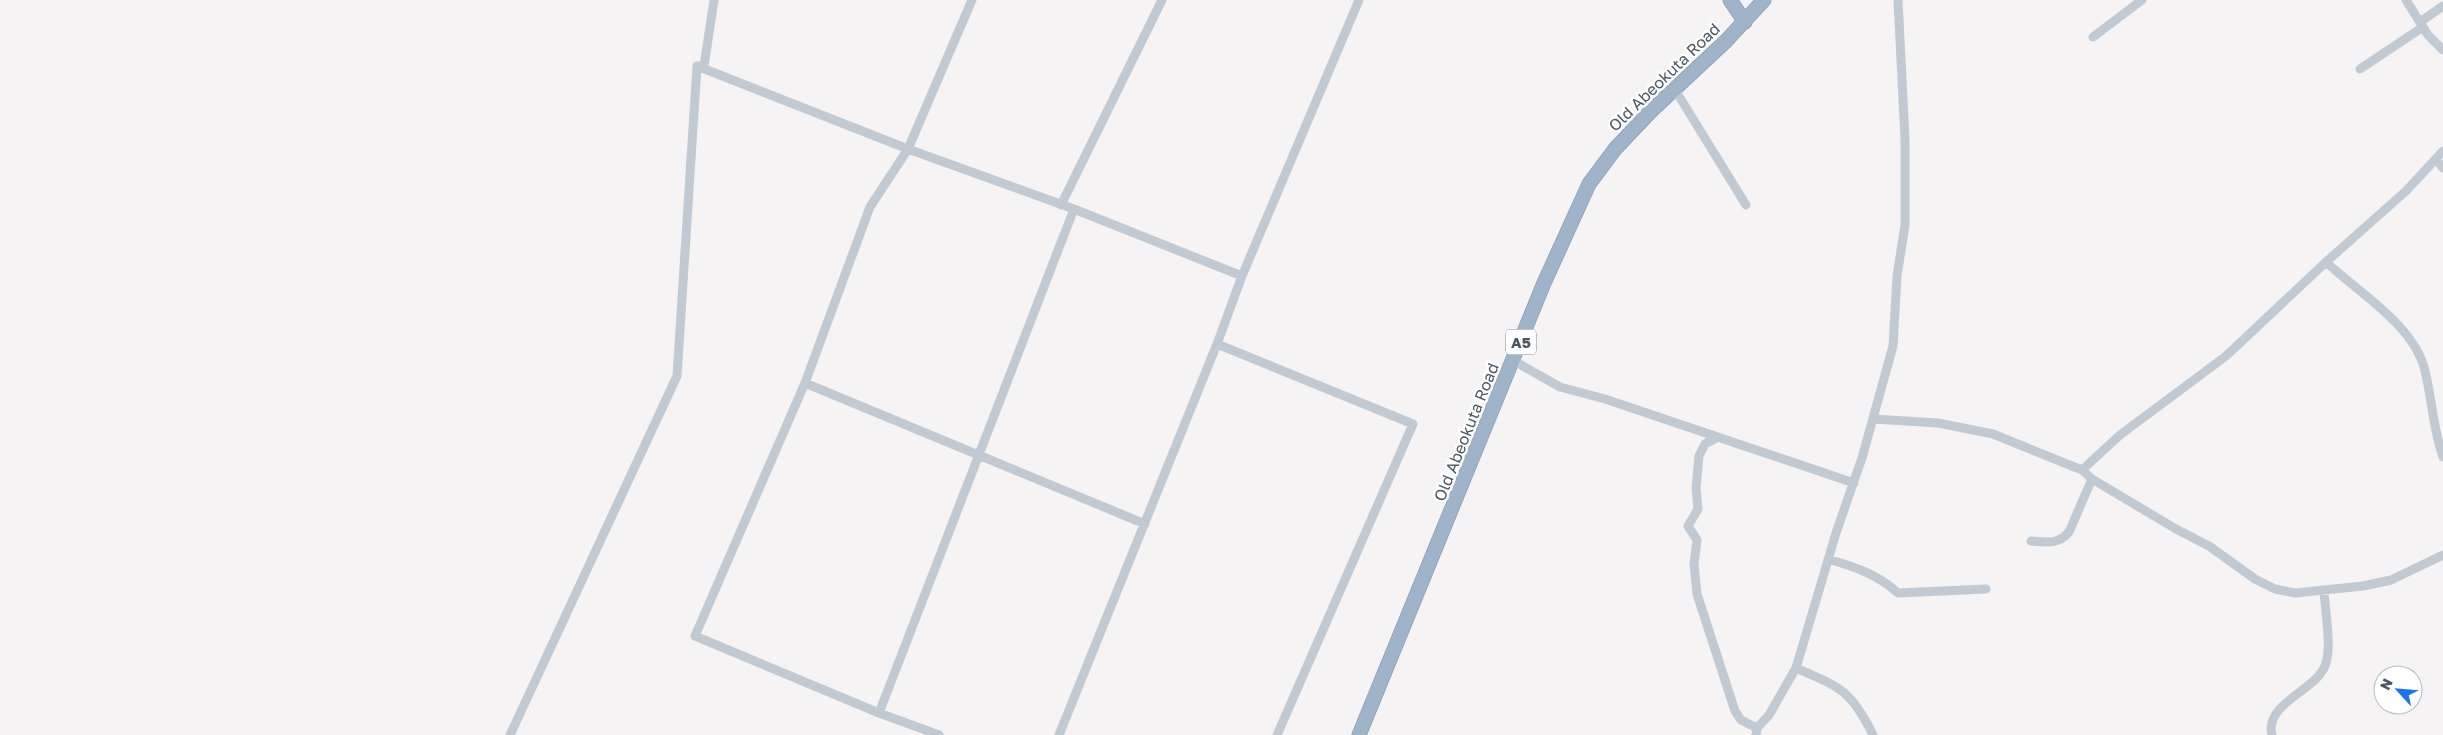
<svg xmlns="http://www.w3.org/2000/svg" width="2443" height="735" font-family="'Golos Text',sans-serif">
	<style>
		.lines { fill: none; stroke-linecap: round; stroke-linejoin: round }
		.trunk-casing { stroke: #7690ad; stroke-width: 15 }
		.minor { stroke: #c1cad2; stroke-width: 9 }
		.trunk { stroke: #9fb4c9; stroke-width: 14 }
		.labels { text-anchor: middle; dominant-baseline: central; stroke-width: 5; stroke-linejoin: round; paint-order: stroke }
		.shield { fill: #fff; stroke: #808990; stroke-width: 1 }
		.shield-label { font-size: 15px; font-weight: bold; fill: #4a5661 }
		.street-label { font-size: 16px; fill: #4a5661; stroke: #fff }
	</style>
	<rect width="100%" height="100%" fill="#f5f3f3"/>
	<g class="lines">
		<defs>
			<path id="trunk" d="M1730,0l15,22
				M1359,735l185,-452 45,-99 26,-35 35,-37 76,-71 38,-41"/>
		</defs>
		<use href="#trunk" class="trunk-casing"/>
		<path class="minor" d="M2406,0l22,35 15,15
			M2420,22l23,-16
			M2093,37l49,-37
			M697,66l211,83 166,60 168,67
			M697,66h7l10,-66
			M2360,69l63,-42
			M1674,88l72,117
			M2436,159l7,9
			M1061,205l101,-205
			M2326,262c33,31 89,64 99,109 7,28 8,58 18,86
			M1217,344l196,80 -136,311
			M1514,361l46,26 45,12 249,84
			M805,383l340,141
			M1873,419l65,4 55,11 89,36 10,9 84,50 33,17 46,33 20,10 20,4 68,-7 28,-6 52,-25
			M1718,437l-13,7 -6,12 -3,32 2,21 -10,17 9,14 -3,24 3,30 38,117 6,9 16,8
			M2082,470l38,-35 106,-79 100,-94 80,-71 37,-40
			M2031,541c16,1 27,4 38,-9l23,-53
			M1828,559c27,8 49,15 70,34l88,-4
			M1796,668c44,19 55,22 77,67
			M879,713l195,-504
			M510,735l167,-359 20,-310
			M939,735l-60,-22 -184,-77 110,-253 65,-176 38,-58 64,-149
			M1059,735l158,-391 25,-68 117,-276
			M1756,735l1,-7 12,-13 27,-47 40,-135 26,-75 31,-112 4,-70 8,-51v-86l-7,-139
			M2272,735c-8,-30 41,-44 52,-67 9,-16 1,-57 0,-77"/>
		<use href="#trunk" class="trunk"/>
	</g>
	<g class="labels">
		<rect class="shield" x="1506" y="329.5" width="30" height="25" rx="4"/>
		<g class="shield-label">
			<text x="1521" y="342">A5</text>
		</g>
		<g class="street-label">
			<text transform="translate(1664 77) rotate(-44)">Old Abeokuta Road</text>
			<text transform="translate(1466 432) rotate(-68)">Old Abeokuta Road</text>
		</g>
	</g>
	<g transform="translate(2398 690) rotate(296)"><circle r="24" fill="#ffffff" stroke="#b7bbc0"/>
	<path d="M0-4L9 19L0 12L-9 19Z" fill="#1a73e8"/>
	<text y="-8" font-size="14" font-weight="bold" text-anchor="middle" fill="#4a5661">N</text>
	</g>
</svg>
